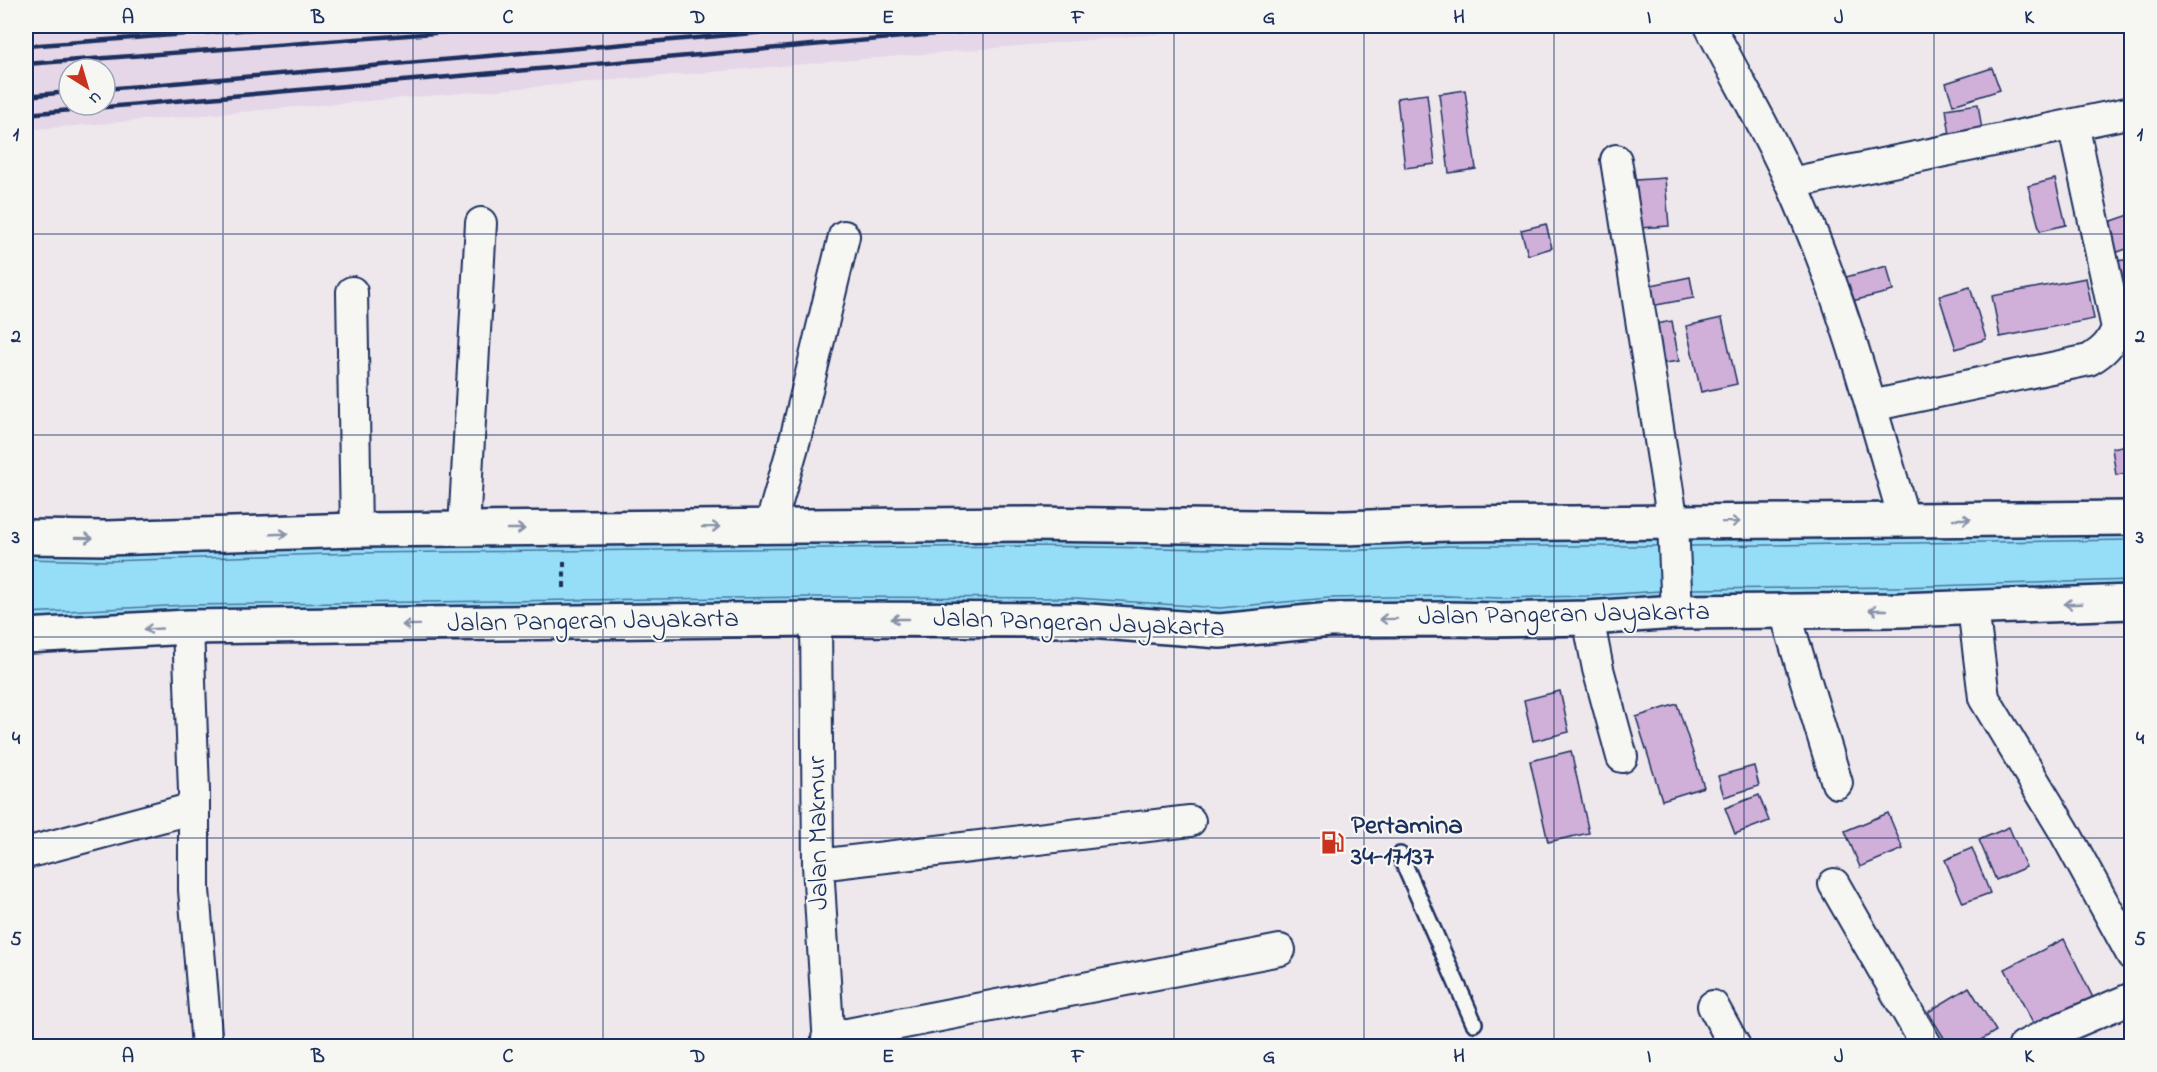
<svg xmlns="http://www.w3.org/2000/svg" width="2157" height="1072" font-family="'Indie Flower',sans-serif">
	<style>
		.built { fill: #e5d7e7; fill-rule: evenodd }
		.water { fill: #96ddf8; stroke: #6597ba; stroke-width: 1.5 }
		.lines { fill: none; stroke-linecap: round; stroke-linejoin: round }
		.shore { stroke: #4c759c; stroke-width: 1.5 }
		.building { fill: #d0afd9; stroke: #1b2f5e; stroke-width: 1.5 }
		.service-casing { stroke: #1b2f5e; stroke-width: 20 }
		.minor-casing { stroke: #1b2f5e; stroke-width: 34 }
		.tertiary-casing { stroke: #1b2f5e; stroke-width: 38 }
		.path { stroke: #1b2f5e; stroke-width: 4; stroke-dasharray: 6 4.5; stroke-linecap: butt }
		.service { stroke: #f6f6f2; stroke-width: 15 }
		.minor { stroke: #f6f6f2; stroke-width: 30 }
		.tertiary { stroke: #f6f6f2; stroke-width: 33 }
		.rail { stroke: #1b2f5e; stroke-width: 4.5 }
		.oneway { stroke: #8892a8 }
		.grid { fill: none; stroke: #1b2f5e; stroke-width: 1.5; stroke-opacity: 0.55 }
		.labels { text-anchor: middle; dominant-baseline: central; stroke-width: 4.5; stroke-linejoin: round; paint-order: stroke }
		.street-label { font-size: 27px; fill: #1b2f5e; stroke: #f6f6f2 }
		.poi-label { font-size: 27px; font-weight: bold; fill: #1b2f5e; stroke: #f6f6f2; text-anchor: start }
		.neatline { fill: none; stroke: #1b2f5e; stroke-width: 2 }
		.grid-label { font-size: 20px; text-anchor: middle; font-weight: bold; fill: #1b2f5e }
	</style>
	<rect width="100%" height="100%" fill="#eee8ed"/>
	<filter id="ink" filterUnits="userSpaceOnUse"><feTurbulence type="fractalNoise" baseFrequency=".0167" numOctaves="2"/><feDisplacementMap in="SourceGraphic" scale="12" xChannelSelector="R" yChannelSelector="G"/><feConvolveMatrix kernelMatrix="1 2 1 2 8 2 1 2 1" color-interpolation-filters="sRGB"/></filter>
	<g filter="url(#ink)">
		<path class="built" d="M26,26h1229l-1229,104zM69,69h36v36h-36z"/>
		<path class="water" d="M2131,518v84l-2105,34v-99z"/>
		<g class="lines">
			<path class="shore" d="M1691,546l441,-6
				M26,559l82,2 249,-8 672,-7 316,5 104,-5h209
				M1692,589l206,-2 234,-7
				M26,613l161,-8 628,-8 261,1 144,10 109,-10 118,-2 52,2 88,-2 73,-5"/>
		</g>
		<path class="building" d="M1992,68l8,22 -47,15 -7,-22z
			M1465,90l11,79 -27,4 -10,-79z
			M1427,94l8,70 -30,4 -8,-70z
			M1978,104l5,33 -32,5 -5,-33z
			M1665,178l4,48 -30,2 -3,-48z
			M2055,179l11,46 -26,6 -12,-45z
			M2132,214v33l-17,6 -9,-30z
			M1546,224l6,24 -24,7 -7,-25z
			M2132,259v23l-13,2 -3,-23z
			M1887,266l6,25 -41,10 -6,-24z
			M1690,277l4,21 -54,10 -3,-20z
			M2086,278l8,41 -94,18 -8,-41z
			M1970,287l16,52 -30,10 -17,-53z
			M1722,318l15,66 -36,8 -15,-66z
			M1672,321l7,40 -28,4 -7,-39z
			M2132,444v28l-16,3 -4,-27z
			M1560,691l9,41 -36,9 -9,-41z
			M1677,704l27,83 -42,13 -26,-83z
			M1571,751l18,82 -41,9 -18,-81z
			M1754,766l5,20 -35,11 -6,-21z
			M1759,795l10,26 -34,13 -10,-26z
			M1888,813l15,36 -43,18 -15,-36z
			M2009,827l17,40 -30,13 -17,-40z
			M1972,848l18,45 -27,10 -18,-43z
			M2064,939l32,65 -58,29 -33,-64z
			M1969,987l27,44 -25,15h-22l-21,-34z"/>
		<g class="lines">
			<defs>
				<path id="service" d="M1400,855l74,168"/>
				<path id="minor" d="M1710,26c26,52 57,103 81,157 49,108 80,223 113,336
					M1616,160l57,363 4,89
					M1791,183l341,-71
					M352,292l4,238
					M1871,406l218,-46c15,-9 22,-16 28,-32l-44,-204
					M770,527l26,-91 48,-200
					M464,529l17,-306
					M1973,607l11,91 79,131 69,126
					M1784,609l53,174
					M1588,618l10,51 24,88
					M816,619l2,246 11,181
					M188,627l6,164v99l13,156
					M26,853l168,-45
					M818,865l372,-44
					M1834,884l93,162
					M1713,1006l22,40
					M827,1038l453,-88
					M2024,1046l28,-14 80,-34"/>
				<path id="tertiary" d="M26,537l81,1 249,-8 108,-1 565,-5 316,4 103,-4 684,-6
					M26,636l162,-9 628,-8 260,1 144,11 110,-11 117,-1 52,1 89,-2 89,-6 222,-2 233,-8"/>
			</defs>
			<use href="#service" class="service-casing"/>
			<use href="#minor" class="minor-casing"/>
			<use href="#tertiary" class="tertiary-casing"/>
			<path class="path" d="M564,561v28"/>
			<use href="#service" class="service"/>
			<use href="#minor" class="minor"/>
			<use href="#tertiary" class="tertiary"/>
			<path class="rail" d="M26,46l268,-20
				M26,64l501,-38
				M105,89l730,-63
				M26,96l43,-4
				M26,114l1003,-88"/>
		</g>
		<defs><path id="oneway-shaft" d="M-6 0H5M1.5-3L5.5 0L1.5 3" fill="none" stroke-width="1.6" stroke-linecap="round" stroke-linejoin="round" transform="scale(1.5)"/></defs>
		<g class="oneway">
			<use href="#oneway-shaft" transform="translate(1962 519)"/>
			<use href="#oneway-shaft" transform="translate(1731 522) rotate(-1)"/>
			<use href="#oneway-shaft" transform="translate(711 527) rotate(-1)"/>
			<use href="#oneway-shaft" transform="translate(516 529)"/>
			<use href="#oneway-shaft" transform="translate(279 534) rotate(-2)"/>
			<use href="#oneway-shaft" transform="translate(84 538) rotate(1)"/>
			<use href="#oneway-shaft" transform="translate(2073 604) rotate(178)"/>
			<use href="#oneway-shaft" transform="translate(1878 610) rotate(-180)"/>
			<use href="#oneway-shaft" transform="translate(900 619) rotate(-180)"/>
			<use href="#oneway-shaft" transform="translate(1388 619) rotate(179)"/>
			<use href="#oneway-shaft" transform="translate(411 625) rotate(179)"/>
			<use href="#oneway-shaft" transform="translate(153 629) rotate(177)"/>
		</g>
	</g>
	<path class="grid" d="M223,26v1020M413,26v1020M603,26v1020M793,26v1020M983,26v1020M1174,26v1020M1364,26v1020M1554,26v1020M1744,26v1020M1934,26v1020M26,234h2106M26,435h2106M26,637h2106M26,838h2106"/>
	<defs>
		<symbol id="fuel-bare" viewBox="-9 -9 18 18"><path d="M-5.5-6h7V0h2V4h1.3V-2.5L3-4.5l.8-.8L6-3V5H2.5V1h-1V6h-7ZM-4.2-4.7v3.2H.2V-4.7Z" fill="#c8321e" stroke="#f6f6f2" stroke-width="2.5" paint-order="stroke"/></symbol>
	</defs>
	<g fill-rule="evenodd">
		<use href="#fuel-bare" x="1316" y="826" width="33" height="33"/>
	</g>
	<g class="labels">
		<g class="street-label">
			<text transform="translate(1564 615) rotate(-1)">Jalan Pangeran Jayakarta</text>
			<text transform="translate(593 622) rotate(-1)">Jalan Pangeran Jayakarta</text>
			<text transform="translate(1079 624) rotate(2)">Jalan Pangeran Jayakarta</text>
			<text transform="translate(819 833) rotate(-91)">Jalan Makmur</text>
		</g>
		<g class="poi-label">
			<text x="1351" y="826">Pertamina<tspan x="1351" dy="31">34-17137</tspan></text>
		</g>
	</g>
	<rect width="2157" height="1072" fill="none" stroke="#f6f6f2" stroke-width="66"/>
	<g transform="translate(87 87) rotate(143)"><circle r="28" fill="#f6f6f2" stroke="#9ea6b7" stroke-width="1.5"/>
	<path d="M0-4.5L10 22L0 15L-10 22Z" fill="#c8321e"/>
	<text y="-9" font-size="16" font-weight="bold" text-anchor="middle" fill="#1b2f5e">U</text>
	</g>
	<rect x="33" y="33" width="2091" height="1006" class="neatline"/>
	<g class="grid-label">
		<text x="128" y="23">A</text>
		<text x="318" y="23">B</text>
		<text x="508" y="23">C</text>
		<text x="698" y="23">D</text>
		<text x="888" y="23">E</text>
		<text x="1078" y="23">F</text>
		<text x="1269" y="23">G</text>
		<text x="1459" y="23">H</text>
		<text x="1649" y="23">I</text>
		<text x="1839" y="23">J</text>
		<text x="2029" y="23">K</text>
		<text x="16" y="140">1</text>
		<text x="2140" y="140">1</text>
		<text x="16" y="342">2</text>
		<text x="2140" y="342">2</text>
		<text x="16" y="543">3</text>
		<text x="2140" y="543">3</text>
		<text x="16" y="744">4</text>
		<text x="2140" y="744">4</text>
		<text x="16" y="945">5</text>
		<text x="2140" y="945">5</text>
		<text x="128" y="1062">A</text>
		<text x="318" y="1062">B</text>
		<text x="508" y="1062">C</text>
		<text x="698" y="1062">D</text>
		<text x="888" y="1062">E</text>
		<text x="1078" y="1062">F</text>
		<text x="1269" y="1062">G</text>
		<text x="1459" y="1062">H</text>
		<text x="1649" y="1062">I</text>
		<text x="1839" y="1062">J</text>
		<text x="2029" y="1062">K</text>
	</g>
</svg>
